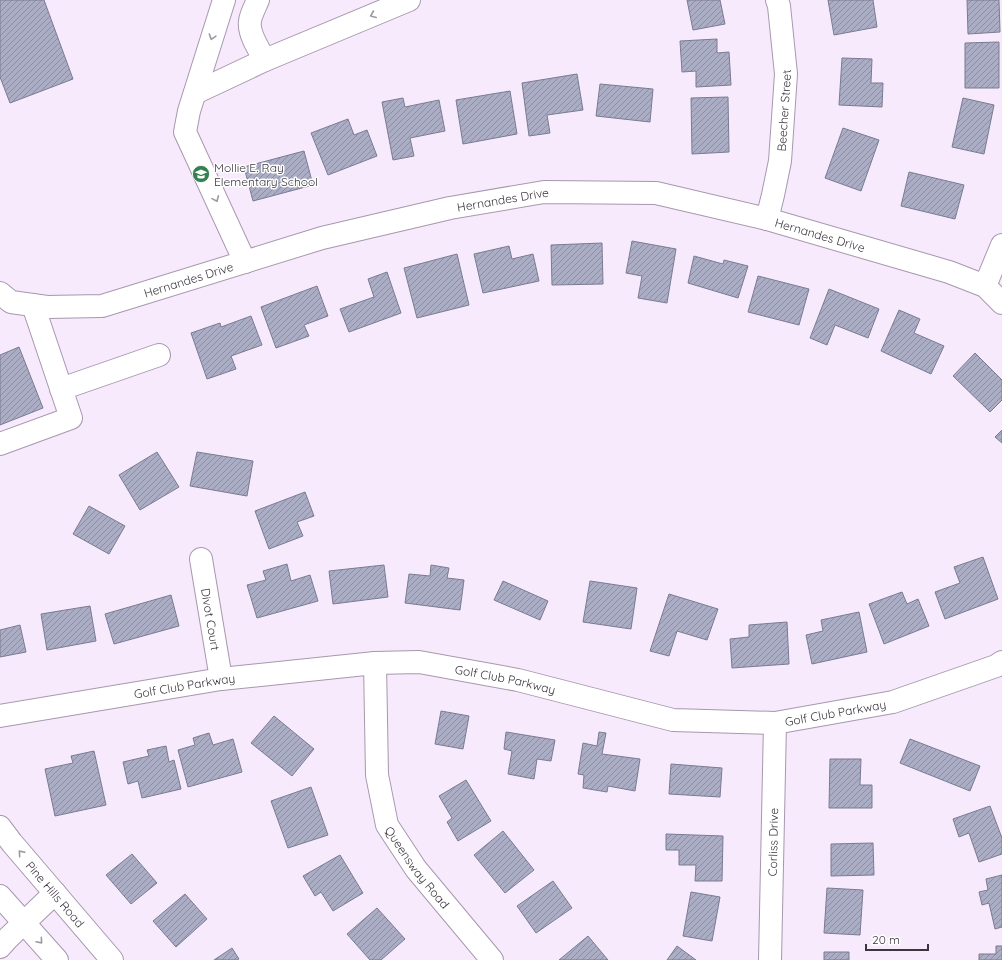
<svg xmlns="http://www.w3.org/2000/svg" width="1002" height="960" font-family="Quicksand,sans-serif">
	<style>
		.building { fill: url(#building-hatch); stroke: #7a7b92 }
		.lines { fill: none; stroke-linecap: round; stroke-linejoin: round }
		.minor-casing { stroke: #a798ae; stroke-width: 24 }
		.major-casing { stroke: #a798ae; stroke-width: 24 }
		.minor { stroke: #fff; stroke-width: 22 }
		.major { stroke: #fff; stroke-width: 22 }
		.oneway { stroke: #9d9a9e }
		.labels { text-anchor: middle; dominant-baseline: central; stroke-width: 3; stroke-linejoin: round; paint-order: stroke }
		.street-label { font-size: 12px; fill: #3b353e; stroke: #fff }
		.poi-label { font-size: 12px; fill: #3b353e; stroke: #fff; text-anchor: start }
	</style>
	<defs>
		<pattern id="building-hatch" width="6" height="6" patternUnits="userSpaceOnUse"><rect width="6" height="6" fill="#abadc5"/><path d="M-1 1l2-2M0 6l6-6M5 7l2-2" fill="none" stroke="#8c8ea1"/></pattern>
	</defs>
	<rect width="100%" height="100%" fill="#f7eafc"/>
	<path class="building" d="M0,0h44l29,79 -63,24 -10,-26z
		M687,0h33l5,24 -32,6z
		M828,0h45l4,27 -43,8z
		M967,0h32l1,32 -32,2z
		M717,39v14l12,-1 2,33 -35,2v-16l-14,1 -2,-31z
		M999,42v46h-34v-45z
		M842,58l30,1 -1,24h12l-1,24 -43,-2z
		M577,74l6,36 -36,5 3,18 -21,3 -7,-53z
		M600,84l53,5 -3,33 -54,-6z
		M510,91l7,43 -54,10 -7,-44z
		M728,97l1,55 -37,2 -1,-56z
		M403,98l2,9 34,-7 6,31 -35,7 4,18 -21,4 -11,-58z
		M963,98l31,7 -10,49 -32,-7z
		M348,119l6,16 13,-5 10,26 -49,19 -17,-42z
		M843,128l36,12 -18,51 -36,-13z
		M304,151l9,34 -60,16 -9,-34z
		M909,172l55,13 -9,34 -54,-13z
		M632,241l44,8 -9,54 -29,-5 4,-22 -16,-3z
		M602,243l1,41 -51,1 -1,-40z
		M509,246l3,13 21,-5 6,27 -56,12 -9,-39z
		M457,254l12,51 -52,13 -13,-50z
		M694,256l29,8 1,-4 24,6 -10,32 -50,-15z
		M387,272l14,41 -52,19 -9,-23 34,-12 -6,-18z
		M758,276l51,13 -10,36 -51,-13z
		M317,286l11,30 -24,9 5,11 -33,12 -15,-41z
		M829,289l50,20 -11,29 -33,-13 -8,20 -17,-7z
		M899,310l21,9 -6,14 30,13 -13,28 -50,-23z
		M251,316l11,29 -31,11 5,13 -29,10 -16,-46 29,-10 1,4z
		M19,347l24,61 -43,17v-70z
		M975,353l27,27v20l-12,12 -37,-36z
		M1002,430v13l-7,-6z
		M157,452l22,35 -39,23 -21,-35z
		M197,452l56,9 -6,35 -57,-10z
		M305,492l9,24 -17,6 6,14 -34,13 -14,-38z
		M89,506l36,20 -16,28 -36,-20z
		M983,557l15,42 -53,20 -10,-27 25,-9 -6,-16z
		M287,564l4,17 19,-6 8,26 -61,17 -10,-33 19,-5 -3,-9z
		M384,565l4,32 -55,7 -4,-33z
		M431,565l18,3 -2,10 17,2 -4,30 -55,-7 4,-29 21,2z
		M503,581l45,20 -8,19 -46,-20z
		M590,581l47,7 -6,41 -48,-7z
		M902,592l5,12 11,-5 11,27 -45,18 -15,-40z
		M669,594l49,15 -11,31 -30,-9 -8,25 -19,-5z
		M171,595l8,31 -65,18 -9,-30z
		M90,606l6,35 -49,9 -6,-36z
		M859,612l8,40 -55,12 -6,-29 17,-4 -2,-11z
		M787,622l2,42 -57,4 -2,-29 19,-2v-12z
		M20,625l6,27 -26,5v-27z
		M441,711l28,5 -6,33 -28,-5z
		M274,716l40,33 -22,27 -41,-33z
		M506,732l49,8 -4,21 -14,-2 -3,20 -26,-5 4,-23 -8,-2z
		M599,732l7,1 -4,21 38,5 -5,32 -27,-5 -1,6 -24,-4 1,-13 -6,-1 5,-31 14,3z
		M209,733l4,12 20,-6 9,33 -54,15 -10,-37 17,-5 -2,-7z
		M910,739l70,27 -10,25 -70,-28z
		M166,746l3,16 5,-2 7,29 -39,9 -4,-17 -10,3 -5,-22 26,-6 -2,-6z
		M94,751l12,54 -51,11 -10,-47 28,-6 -2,-7z
		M830,759h31l-1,26h12v23h-43z
		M671,764l51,4 -2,29 -51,-3z
		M466,780l25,41 -33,20 -11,-19 5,-4 -13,-22z
		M311,787l17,48 -40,13 -17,-47z
		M990,806l12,32v16l-23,8 -10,-29 -10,4 -6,-18z
		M503,831l31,39 -29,23 -31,-38z
		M666,834l57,2 -1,45h-27l1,-16h-17v-15h-13z
		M873,843l1,32 -43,1v-32z
		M132,854l25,29 -26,21 -25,-29z
		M340,855l23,38 -30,18 -12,-19 -6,4 -12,-20z
		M1002,875v52l-7,2 -6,-26 -7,2 -3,-13 9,-2 -2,-11z
		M553,881l19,27 -36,25 -19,-27z
		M827,888l36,2 -3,45 -36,-2z
		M691,892l29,5 -8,44 -29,-5z
		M185,894l22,25 -31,28 -23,-26z
		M377,908l28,31 -24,21h-11l-23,-26z
		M588,936l20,24h-49z
		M677,946l19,14h-29z
		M996,946h6v14h-23v-6h17z
		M232,948l7,11 -2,1h-23z
		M824,952h25v8h-25z"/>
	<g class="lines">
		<defs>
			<g id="minor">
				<path d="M224,0l-35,111 -4,21 60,130"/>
				<path d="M258,0c-3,7 -7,14 -8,21 -2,12 9,29 15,39l144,-60"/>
				<path d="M195,93l70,-33"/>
				<path id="s1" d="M767,219l6,-24 7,-34 6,-87 -7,-68 -2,-6"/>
				<path d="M985,286l17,-41"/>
				<path id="s2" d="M0,293l11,9 36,5 55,-1 220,-68 128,-30 94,-16 112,1 111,26 182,53 36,14 17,17"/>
				<path d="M61,389l98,-34"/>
				<path d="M0,444l71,-26 -38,-113"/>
				<path id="s3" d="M201,559l20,120"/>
				<path id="s4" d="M375,663l2,112 10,50 29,44 76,91"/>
				<path id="s5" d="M0,716l221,-37 154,-16 44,-1 99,18 155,40 102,3 118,-21 103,-36 6,-4"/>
				<path d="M0,947l8,-9 47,-45"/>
				<path id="s6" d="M770,960l5,-237"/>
			</g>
			<g id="major">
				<path id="s7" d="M0,827l12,16 100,117"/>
				<path d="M0,896l57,64"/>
			</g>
		</defs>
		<use href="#minor" class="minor-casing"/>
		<use href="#major" class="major-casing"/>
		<use href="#minor" class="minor"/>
		<use href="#major" class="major"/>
	</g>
	<defs><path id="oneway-chevron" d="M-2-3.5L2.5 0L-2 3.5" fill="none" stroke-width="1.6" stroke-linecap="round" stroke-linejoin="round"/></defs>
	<g class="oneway">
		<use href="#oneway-chevron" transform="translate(373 15) rotate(157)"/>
		<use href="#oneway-chevron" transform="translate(212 37) rotate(107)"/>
		<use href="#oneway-chevron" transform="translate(216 199) rotate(66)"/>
		<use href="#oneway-chevron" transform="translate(21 853) rotate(-131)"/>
		<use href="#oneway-chevron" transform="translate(40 941) rotate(49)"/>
	</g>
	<defs>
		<symbol id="school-disc" viewBox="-11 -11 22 22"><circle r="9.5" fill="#338150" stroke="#fff"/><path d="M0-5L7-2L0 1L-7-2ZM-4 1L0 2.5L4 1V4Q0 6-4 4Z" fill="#fff"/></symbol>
	</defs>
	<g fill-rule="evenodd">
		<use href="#school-disc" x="191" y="164" width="20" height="20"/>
	</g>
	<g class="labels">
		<g class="street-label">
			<text stroke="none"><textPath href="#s1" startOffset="110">Beecher Street</textPath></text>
			<text stroke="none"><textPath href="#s2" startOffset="521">Hernandes Drive</textPath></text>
			<text stroke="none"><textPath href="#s2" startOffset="844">Hernandes Drive</textPath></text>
			<text stroke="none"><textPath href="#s2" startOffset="196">Hernandes Drive</textPath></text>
			<text stroke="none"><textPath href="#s3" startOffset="61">Divot Court</textPath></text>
			<text stroke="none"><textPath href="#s5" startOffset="511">Golf Club Parkway</textPath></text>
			<text stroke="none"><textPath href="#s5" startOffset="187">Golf Club Parkway</textPath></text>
			<text stroke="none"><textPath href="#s5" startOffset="847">Golf Club Parkway</textPath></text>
			<text stroke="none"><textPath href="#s6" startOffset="118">Corliss Drive</textPath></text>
			<text stroke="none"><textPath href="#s4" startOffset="215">Queensway Road</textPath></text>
			<text stroke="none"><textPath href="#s7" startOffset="87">Pine Hills Road</textPath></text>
		</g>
		<g class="poi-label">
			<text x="214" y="167">Mollie E. Ray<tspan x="214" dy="14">Elementary School</tspan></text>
		</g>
	</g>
	<path d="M866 944v6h62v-6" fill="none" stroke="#3b353e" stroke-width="2"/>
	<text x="872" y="944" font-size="12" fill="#3b353e" stroke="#ffffff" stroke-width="3" paint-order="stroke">20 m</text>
</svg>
